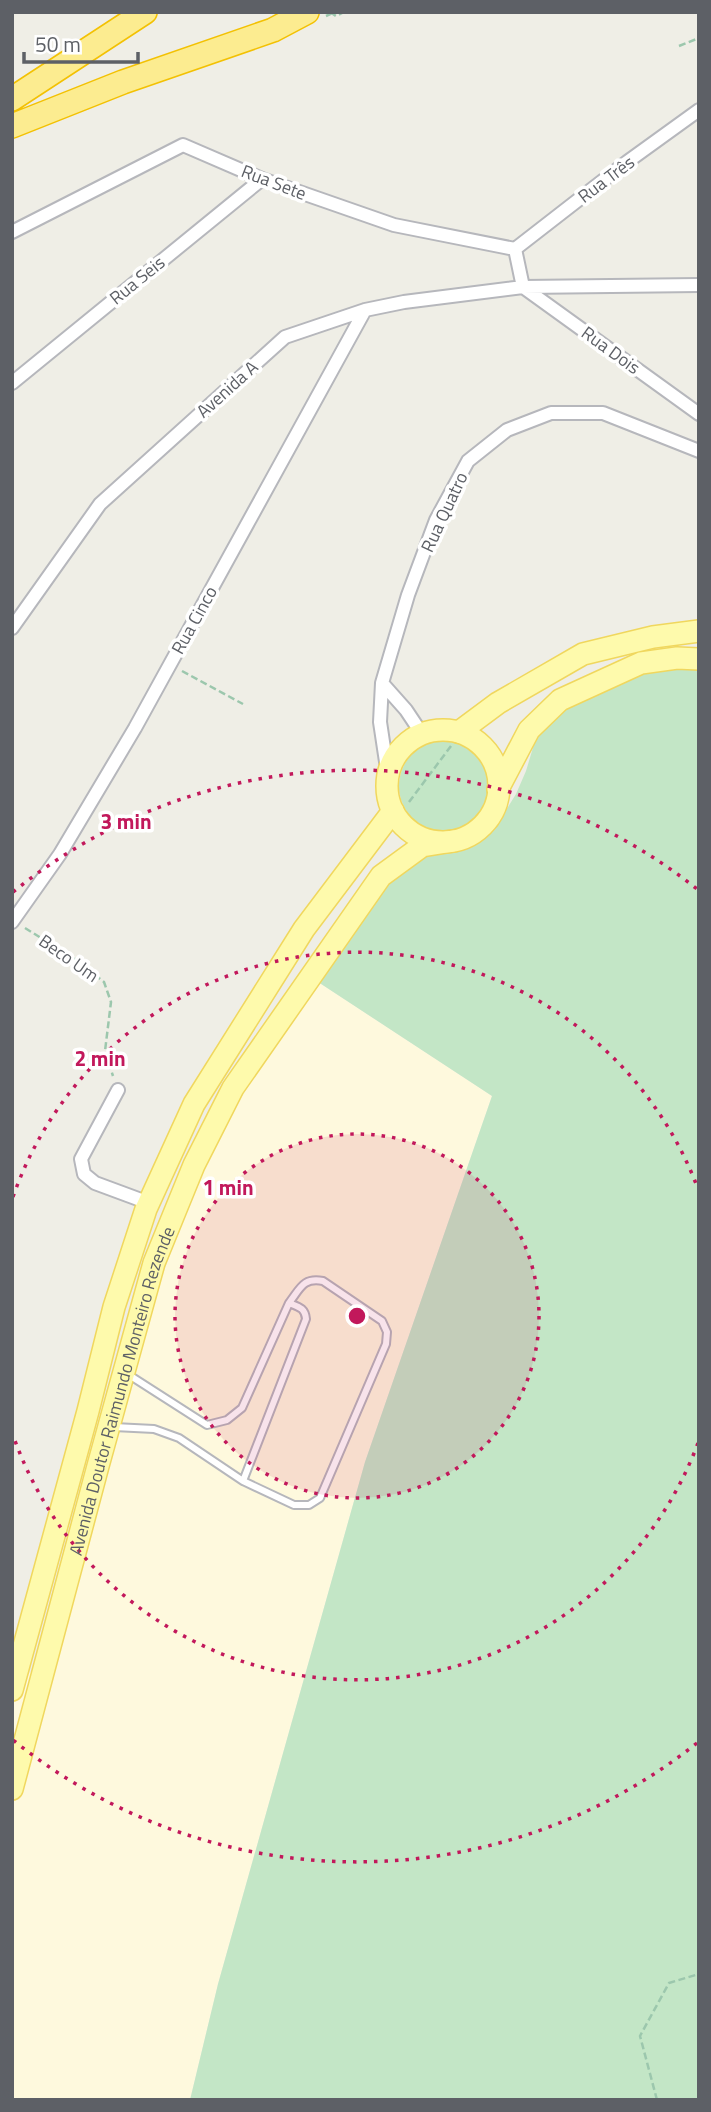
<svg xmlns="http://www.w3.org/2000/svg" width="711" height="2112" font-family="'Titillium Web',sans-serif">
	<style>
		.commercial { fill: #fef9dd }
		.grass { fill: #c3e6c6 }
		.lines { fill: none; stroke-linecap: round; stroke-linejoin: round }
		.lane-casing { stroke: #b6b7bc; stroke-width: 10 }
		.street-casing { stroke: #b6b7bc; stroke-width: 16 }
		.primary-casing { stroke: #f0d75e; stroke-width: 24 }
		.highway-casing { stroke: #f3c103; stroke-width: 26 }
		.path { stroke: #9cc7ad; stroke-width: 2.5; stroke-dasharray: 7 3.5; stroke-linecap: butt }
		.lane { stroke: #fff; stroke-width: 6 }
		.street { stroke: #fff; stroke-width: 12 }
		.primary { stroke: #fefaac; stroke-width: 21 }
		.highway { stroke: #fcec90; stroke-width: 23 }
		.ring { fill: none; stroke: #c2185b; stroke-width: 3.5; stroke-dasharray: 3.5 7 }
		.labels { text-anchor: middle; dominant-baseline: central; stroke-width: 7; stroke-linejoin: round; paint-order: stroke }
		.street-label { font-size: 18px; fill: #5d6066; stroke: #fff }
		.centre { fill: #c2185b; stroke: #fff; stroke-width: 3.5 }
		.ring-label { font-size: 21px; text-anchor: middle; font-weight: bold; fill: #c2185b; stroke: #fff; stroke-width: 7; stroke-linejoin: round; paint-order: stroke }
	</style>
	<rect width="100%" height="100%" fill="#efeee6"/>
	<path class="commercial" d="M315,980l177,116 -127,366 -147,522 -28,116h-178v-417l44,-26 94,-347 43,-119 44,-87z"/>
	<path class="grass" d="M699,665v1435h-509l28,-116 147,-522 127,-366 -177,-116 78,-108 51,-25 31,-6 23,-18 18,-29 10,-23 12,-40 22,-25 73,-35z
		M399 786a46 46 0 1 1 92 0a46 46 0 1 1-92 0Z"/>
	<g class="lines">
		<defs>
			<path id="lane" d="M114,1427l40,2 25,9 64,43 63,-162c-1,-11 -7,-12 -17,-16l-47,105 -15,12 -20,5 -78,-50
				M243,1481l51,24h15l11,-7 66,-154 1,-12 -5,-11 -59,-40c-20,-4 -23,8 -34,22"/>
			<path id="street" d="M12,232l171,-87 79,34 132,46 121,24 8,38
				M515,249l112,-87 72,-52
				M523,287l176,127
				M12,383l250,-204
				M12,628l88,-124 185,-167 80,-27 39,-8 119,-15 176,-2
				M382,683l24,27 16,24
				M388,775l-8,-53 2,-39 26,-88 28,-75 32,-59 39,-31 44,-17h52l96,38
				M12,922l48,-68 75,-126 230,-418
				M118,1090l-37,69 3,15 11,9 54,20"/>
			<g id="primary">
				<circle cx="443" cy="786" r="56"/>
				<path d="M459,732l39,-29 85,-49 70,-17 46,-6"/>
				<path d="M498,789l31,-59 31,-30 81,-37 36,-5 22,1"/>
				<path d="M12,1690l76,-279 26,-104 32,-98 48,-105 110,-175 89,-118"/>
				<path id="s1" d="M12,1789l86,-323 56,-203 40,-98 39,-77 148,-212 41,-30 31,-5"/>
			</g>
			<path id="highway" d="M12,99l133,-87
				M12,126l111,-44 150,-52 34,-18"/>
		</defs>
		<use href="#lane" class="lane-casing"/>
		<use href="#street" class="street-casing"/>
		<use href="#primary" class="primary-casing"/>
		<use href="#highway" class="highway-casing"/>
		<path class="path" d="M330,12l6,4 8,-4
			M326,16l9,-4
			M679,46l20,-8
			M182,671l61,33
			M409,802l42,-56
			M25,928l50,31 29,23 7,20 -6,49 8,25
			M657,2100l-17,-64 29,-53 30,-9"/>
		<use href="#lane" class="lane"/>
		<use href="#street" class="street"/>
		<use href="#primary" class="primary"/>
		<use href="#highway" class="highway"/>
	</g>
	<circle cx="357" cy="1316" r="182" fill="#c2185b" fill-opacity=".12"/>
	<g class="ring">
		<circle cx="357" cy="1316" r="182"/>
		<path d="M698 1443A364 364 0 0 1 13 1435M13 1197A364 364 0 0 1 698 1189"/>
		<path d="M697 1743A546 546 0 0 1 13 1740M13 892A546 546 0 0 1 697 889"/>
	</g>
	<g class="labels">
		<g class="street-label">
			<text transform="translate(606 179) rotate(-37)">Rua Três</text>
			<text transform="translate(274 182) rotate(21)">Rua Sete</text>
			<text transform="translate(137 280) rotate(-39)">Rua Seis</text>
			<text transform="translate(611 350) rotate(36)">Rua Dois</text>
			<text transform="translate(227 389) rotate(-42)">Avenida A</text>
			<text transform="translate(444 512) rotate(-65)">Rua Quatro</text>
			<text transform="translate(194 620) rotate(-61)">Rua Cinco</text>
			<text transform="translate(69 958) rotate(35)">Beco Um</text>
			<text stroke="none"><textPath href="#s1" startOffset="413">Avenida Doutor Raimundo Monteiro Rezende</textPath></text>
		</g>
	</g>
	<circle cx="357" cy="1316" r="10" class="centre"/>
	<g class="ring-label">
		<text x="126" y="829">3 min</text>
		<text x="100" y="1066">2 min</text>
		<text x="228" y="1195">1 min</text>
	</g>
	<rect width="711" height="2112" fill="none" stroke="#5d6066" stroke-width="28"/>
	<path d="M24 52v10h114v-10" fill="none" stroke="#5d6066" stroke-width="3.5"/>
	<text x="35" y="52" font-size="21" fill="#5d6066" stroke="#ffffff" stroke-width="5" paint-order="stroke">50 m</text>
</svg>
